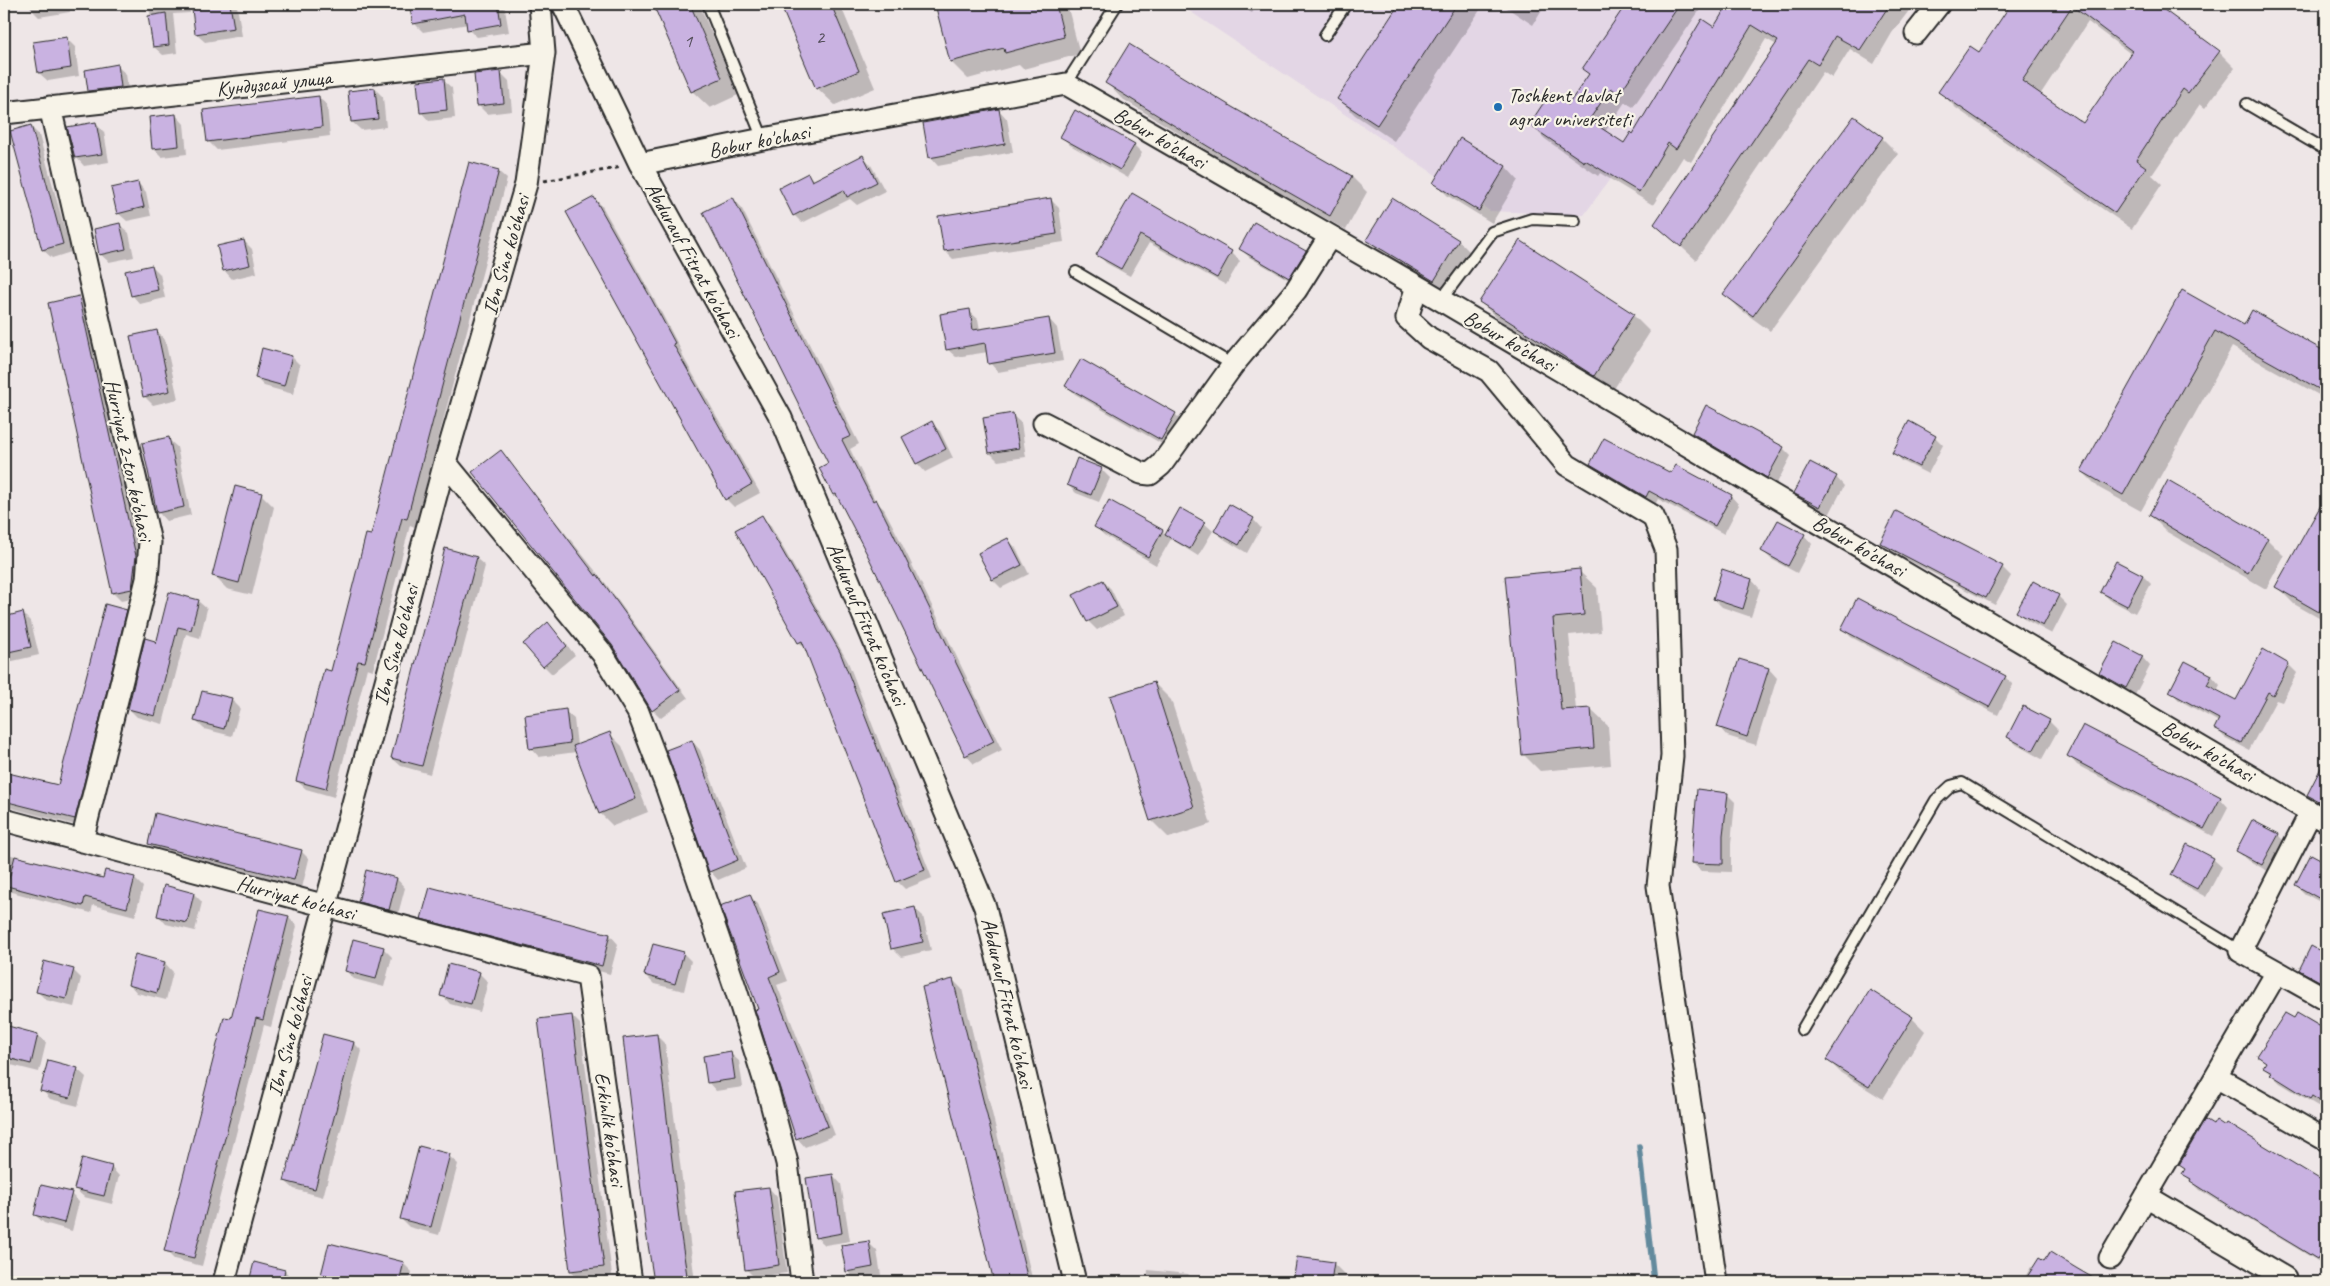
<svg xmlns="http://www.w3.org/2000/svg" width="2330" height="1286" font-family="Caveat,sans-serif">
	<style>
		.built { fill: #e3d6e5 }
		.shadow { fill: #0003; fill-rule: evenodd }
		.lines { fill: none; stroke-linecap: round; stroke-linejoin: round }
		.stream { stroke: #638a9d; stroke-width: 5.5 }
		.building { fill: #c9b2e1; stroke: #2b2b2b; fill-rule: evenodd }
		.lane-casing { stroke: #2b2b2b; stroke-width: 14 }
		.street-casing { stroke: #2b2b2b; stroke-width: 25 }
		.path { stroke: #2b2b2b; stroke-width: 3; stroke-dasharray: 4 4; stroke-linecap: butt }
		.lane { stroke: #f7f3e8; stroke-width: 10 }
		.street { stroke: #f7f3e8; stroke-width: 21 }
		.poi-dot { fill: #1f6fb2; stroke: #f7f3e8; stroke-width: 2 }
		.labels { text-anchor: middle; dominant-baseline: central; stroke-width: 4.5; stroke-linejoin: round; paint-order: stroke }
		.number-label { font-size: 19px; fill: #524d58 }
		.street-label { font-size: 21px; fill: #2b2b2b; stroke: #f7f3e8 }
		.poi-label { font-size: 21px; fill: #2b2b2b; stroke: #f7f3e8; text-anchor: start }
	</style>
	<rect width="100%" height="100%" fill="#eee6e7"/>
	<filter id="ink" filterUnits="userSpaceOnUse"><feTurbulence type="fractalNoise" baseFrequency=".02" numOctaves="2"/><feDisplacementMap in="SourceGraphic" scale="10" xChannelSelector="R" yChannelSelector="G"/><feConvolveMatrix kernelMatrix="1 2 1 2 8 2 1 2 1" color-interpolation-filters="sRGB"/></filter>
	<g filter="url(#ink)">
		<path class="built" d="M1179,4h557l-152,211 -94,-4z"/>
		<path class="shadow" d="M30,4h39l1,8 -31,5 -8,-8z
			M149,4h40l1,9 -17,1 4,39 -14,2 -9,-8z
			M193,4h42l2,2 5,30 -37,6 -9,-8z
			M411,4h93l5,28 -32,5 -8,-8 -1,-5 -45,8 -9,-9z
			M655,4h44l39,91 -28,13 -18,-17z
			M782,4h58l35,84 -40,17 -18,-17z
			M936,4h131l13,50 -57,15 -4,-4 -51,14 -17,-17z
			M1237,4h21l-6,9z
			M1401,4h83l-90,137 -39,-26 -16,-16z
			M1501,4h45l-13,21z
			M1628,4h76l-71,103 -8,-5 -20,30 20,13 90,-116 15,-25h184l-22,29 -18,31 -24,-15 -18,29 -9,-6 -127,188 -41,-37 122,-178 -11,-6 -75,123 -8,-5 -30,48 -53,-32 -2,3 -53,-37 -15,-15 38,-17 22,-32 -7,-6z
			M2012,4h142l65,48 16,16 -30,40 -5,-4 -48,71 10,9 -30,45 -176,-121 -16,-16 39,-39zM2088,22l43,32 -48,71 -43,-30z
			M66,38l9,9 4,29 -31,5 -9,-8z
			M117,66l9,8 3,21 -31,4 -9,-9z
			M501,73l8,8 3,30 -25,3 -9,-9z
			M443,80l9,8 3,30 -26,3 -8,-9z
			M1107,83l124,25 121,69 15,15 -21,38 -120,-68 -105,-64z
			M375,89l8,8 3,30 -25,3 -9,-8z
			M318,97l9,8 3,31 -113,14 -9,-9z
			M999,110l8,9 6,33 -75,14 -8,-9z
			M176,115l8,9 3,30 -25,3 -9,-9z
			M96,124l8,8 5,30 -25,4 -8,-9z
			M31,127l8,8 32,117 -19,6 -9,-8z
			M1061,136l73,9 8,8 -14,25 -58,-33z
			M1882,138l16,16 -128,177 -29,-21 -16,-16z
			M1461,140l45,27 12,13 -26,43 -44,-27 -13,-13z
			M863,156l8,9 14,26 -28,14 -7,-6 -48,24 -8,-8 14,-40 7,6z
			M498,171l9,8 -92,348 -5,-2 -37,145 -6,-2 -33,129 -28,-8 -9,-8z
			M138,183l8,9 5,24 -24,5 -9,-8z
			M1133,194l98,58 9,9 -14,24 -77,-42 -19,33 -24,-13 -8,-9z
			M594,198l8,8 58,104 22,42 -1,1 79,140 -26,14 -8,-8 -53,-93 -40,-77z
			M733,198l8,9 118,237 -9,5 26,53 8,7 14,27 104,214 -28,14 -8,-9 -97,-199 -28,-54 -7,-7 -4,-31z
			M1051,200l8,8 5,34 -111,17 -8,-8z
			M1392,200l67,41 13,13 -25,39 -66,-40 -13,-13z
			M120,225l9,8 5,24 -25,5 -9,-8z
			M244,241l8,8 5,24 -25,6 -8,-9z
			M1241,249l64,3 8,9 -15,24 -49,-28z
			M152,266l8,8 5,24 -25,6 -8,-9z
			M2182,292l62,34 8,-14 74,41v46l-94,-52 -91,164 -42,-23 -17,-17z
			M79,297l8,9 57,259 -4,32 -19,4 -8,-8z
			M1480,302l153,13 17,17 -38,60 -114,-73z
			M969,311l9,8 2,11 69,-11 8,9 6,33 -65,11 -8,-9 -2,-11 -32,5 -9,-8z
			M157,331l8,9 13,59 -25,6 -8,-8z
			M292,357l8,8 -7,29 -29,-8 -8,-8z
			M1066,385l109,29 9,9 -15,25 -94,-54z
			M1012,415l9,8 5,34 -28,4 -8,-8z
			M931,423l9,8 13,27 -28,14 -8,-9z
			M1693,433l90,15 8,8 -15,29 -74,-44z
			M1935,437l8,8 -15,29 -26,-13 -8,-9z
			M168,439l9,8 14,68 -25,6 -8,-9z
			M500,452l106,132 82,114 -27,20 -8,-8 -40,-66z
			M1592,464l139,32 8,9 -15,29 -66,-35 -3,6 -55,-33z
			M1101,469l9,9 -11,24 -23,-9 -8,-8z
			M1836,477l8,9 -15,29 -26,-14 -8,-8z
			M261,494l13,13 -22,88 -25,-6 -13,-13z
			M2326,498v124l-32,-18 -18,-18z
			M2150,515l117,24 17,17 -18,33 -99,-57z
			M762,516l8,9 78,137 84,216 -27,11 -8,-8 -91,-232 -7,-7z
			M1253,519l8,9 -14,25 -23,-14 -9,-8z
			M1204,523l9,8 -15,25 -27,-17 -15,26 -52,-30 -8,-8 66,4 4,4z
			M1804,535l8,9 -15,29 -26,-14 -8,-8z
			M1007,539l9,9 13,26 -28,14 -8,-8 -13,-26z
			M1881,542l121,25 9,9 -16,29 -105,-54z
			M476,558l9,8 -55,208 -29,-8 -9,-8z
			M2117,562l26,14 8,8 -16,29 -25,-13 -8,-8z
			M1579,571l18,17 4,44 -32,3 7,75 14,-1 18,17 3,39 -71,6 -17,-17 -16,-176z
			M1723,571l29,9 8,9 -9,28 -29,-10 -8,-8z
			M1103,581l8,8 13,27 -27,14 -9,-9 -13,-26z
			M2033,583l25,13 9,9 -15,29 -26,-14 -8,-8z
			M198,601l9,8 -7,29 -14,-4 -23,90 -26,-7 -8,-8 26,-67 2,2z
			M126,611l8,8 -51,208 -79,-21v-33l55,14z
			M23,614l8,8 8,33 -35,8v-45z
			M1843,629l162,48 8,8 -15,30 -147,-78z
			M556,632l19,23 -23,19 -8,-8z
			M2142,657l8,9 -15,29 -26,-14 -8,-8z
			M1740,660l29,9 8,9 -21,67 -29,-9 -8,-9z
			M2186,663l26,13 8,9 -4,7 20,10 53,-37 8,8 -15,29 -6,-2 -27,50 -25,-13 -8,-9 3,-6 -40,-22 -8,-8z
			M1154,683l17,17 40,124 -42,14 -18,-18z
			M231,699l9,9 -8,28 -28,-7 -8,-8z
			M565,711l9,8 3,27 32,-13 13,13 26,66 -35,14 -13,-13 -24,-61 -37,5 -8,-9z
			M2049,721l9,9 -16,29 -25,-14 -9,-8z
			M692,741l8,9 46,118 -28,12 -8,-9z
			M2069,756l151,42 8,9 -15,29 -136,-71z
			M2324,765l2,1v42l-17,-14z
			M1727,794l8,8 -4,42v28l-30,-1 -9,-9z
			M2278,835l9,9 -16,29 -25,-14 -9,-8z
			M149,843l152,8 8,8 -7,29 -145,-36z
			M4,853l100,27 30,-2 9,9 -8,29 -42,-11 -2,8 -87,-23z
			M2312,856l14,8v41l-21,-11 -9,-9z
			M2213,859l9,8 -16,30 -26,-14 -8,-8z
			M397,879l8,9 -8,30 -29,-8 -9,-9z
			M430,889l180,46 8,9 -8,30 -179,-47 -8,-9z
			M194,894l8,8 -7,29 -29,-7 -8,-9z
			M749,895l9,9 30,77 -11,4 58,150 -30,12 -8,-9 -38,-129z
			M914,908l9,8 8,34 -30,7 -8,-8 -9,-34z
			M260,910l29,8 8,8 -26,101 -7,-2 -62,241 -28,-7 -9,-9 67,-230z
			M354,941l30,8 8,8 -8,30 -30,-8 -8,-8z
			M2312,948l14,7v32l-17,-9 -9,-9z
			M683,953l8,8 -7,30 -30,-7 -9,-9z
			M165,963l8,9 -7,28 -29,-7 -8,-9z
			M73,970l8,8 -7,29 -28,-7 -9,-9z
			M479,973l9,9 -8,30 -30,-8 -8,-9z
			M953,980l9,9 71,293h-38l-72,-294z
			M572,1016l8,8 32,251 -32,4 -9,-8z
			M1912,1018l13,13 -42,68 -42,-26 -13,-13z
			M2307,1018l19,11v82l-46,-28 -16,-16 3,-4 -8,-7 35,-36h12z
			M9,1027l29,8 8,8 -7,29 -28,-7 -7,-7z
			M657,1036l8,8 30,238h-40l-30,-242z
			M354,1043l8,8 -39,146 -29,-8 -9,-8z
			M730,1053l9,8 4,26 -27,4 -8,-9z
			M77,1069l9,8 -8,29 -28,-7 -8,-9z
			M2227,1125l99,60v81l-126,-76 -16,-16 2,-4 -6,-5 33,-38h12z
			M449,1156l9,8 -19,71 -30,-8 -8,-8z
			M111,1167l8,9 -7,28 -28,-7 -9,-8z
			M833,1175l8,9 9,57 -25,4 -9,-8z
			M769,1188l8,9 10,76 -33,4 -8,-8z
			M71,1194l8,8 -7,29 -28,-8 -9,-8z
			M868,1242l9,9 4,24 -26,5 -8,-9z
			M330,1245l74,19 8,8 -3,10h-80l-7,-7z
			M1298,1258l35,5 13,13 -1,6h-51z
			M255,1263l30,8 8,9 -1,2h-42z
			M2031,1267l62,13 2,2h-73z
			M1148,1270l40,4 8,8h-49z"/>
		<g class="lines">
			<path class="stream" d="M1639,1146l15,136"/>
		</g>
		<path class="building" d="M196,4h34l4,24 -39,6 -3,-25 5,-1z
			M409,4h89l3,20 -34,6 -2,-16 -52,10z
			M653,4h37l32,74 -31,14z
			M780,4h51l28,67 -43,18z
			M935,4h121l8,33 -59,16 -1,-5 -54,14z
			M1399,4h58l-80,121 -40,-26z
			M1626,4h54l-61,90 -8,-6 -22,32 35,23 7,-11 2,2 69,-115 12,8 14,-23h162l-30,46 -25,-14 -17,29 -10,-6 -127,188 -27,-23 124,-183 -26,-16 -76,124 -8,-6 -29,49 -54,-32 -1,2 -55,-37 21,-32 18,12 21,-31 -7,-5z
			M2011,4h145l64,47 -32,42 -5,-4 -47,71 10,7 -31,46 -177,-121 32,-46 9,6zM2072,6l60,45 -49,72 -61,-42z
			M166,13l3,32 -16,2 -5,-31z
			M67,37l4,31 -33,5 -5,-31z
			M1129,44l103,63 120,69 -22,40 -121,-69 -104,-64z
			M118,64l3,23 -33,4 -3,-21z
			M501,71l3,32 -27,3 -3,-32z
			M444,78l3,32 -27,3 -3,-32z
			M375,88l3,31 -27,3 -3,-31z
			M319,96l3,31 -115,15 -4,-32z
			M999,109l6,35 -76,14 -6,-35z
			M1075,110l60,34 -15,26 -60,-33z
			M176,114l3,32 -27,3 -3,-32z
			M1854,116l29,21 -130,179 -30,-22z
			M96,122l6,32 -27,4 -8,-31z
			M31,125l32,119 -21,6 -32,-119z
			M1460,138l46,28 -27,45 -46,-28z
			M863,155l14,27 -30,15 -3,-7 -51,26 -14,-28 29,-15 4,8z
			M469,162l30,8 -92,349 -5,-1 -37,144 -7,-1 -32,128 -30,-8 28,-112 7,2 35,-137 5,1z
			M138,182l6,25 -27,7 -6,-26z
			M1132,193l100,58 -15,27 -77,-43 -19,34 -25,-14z
			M594,197l58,103 23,43 -2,1 79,140 -27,16 -159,-288z
			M733,197l118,239 -9,4 31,61 3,-2 14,28 104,214 -29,15 -97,-200 -32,-62 -3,1 -14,-27 9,-5 -125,-251z
			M1051,198l6,36 -113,17 -6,-35z
			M1392,198l67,42 -25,41 -68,-41z
			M1254,222l52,29 -17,27 -50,-29z
			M120,223l6,26 -27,6 -5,-26z
			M244,240l6,25 -27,6 -6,-25z
			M1520,240l114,74 -40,62 -115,-74z
			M152,265l6,25 -27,6 -6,-25z
			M2182,290l62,35 8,-15 74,42v41l-111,-62 -92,164 -42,-24z
			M79,296l57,260 -4,33 -20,4 -64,-290z
			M970,309l3,21 76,-12 6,35 -67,11 -3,-21 -39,7 -6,-36z
			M157,330l13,61 -27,6 -13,-61z
			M262,348l30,8 -8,30 -29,-8z
			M1081,359l95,54 -15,27 -96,-54z
			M1706,405l78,42 -17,31 -75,-45z
			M1013,413l6,35 -30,5 -6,-35z
			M932,421l14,28 -30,15 -14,-27z
			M1909,421l27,15 -17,31 -27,-14z
			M169,437l15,70 -27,6 -15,-70z
			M1604,438l67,35 5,-8 56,30 -17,31 -66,-35 -3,6 -56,-33z
			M501,450l95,126 1,-2 83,116 -28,21 -40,-66 -140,-173z
			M1077,458l25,10 -11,27 -24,-10z
			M1810,462l27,14 -17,31 -27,-14z
			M2168,480l100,58 -20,35 -99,-58z
			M235,486l27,7 -23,90 -27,-7z
			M2326,496v103l-7,13 -44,-25z
			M1109,500l54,30 -15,27 -54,-30z
			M1229,504l25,14 -15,27 -25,-14z
			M1180,508l25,14 -15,27 -25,-14z
			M1896,511l107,55 -17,32 -106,-55z
			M762,515l78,137 85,218 -29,12 -94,-241 -4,2 -63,-113z
			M1778,520l27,14 -17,32 -27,-15z
			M1008,538l14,27 -30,15 -14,-27z
			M445,548l32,9 -55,209 -31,-8z
			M2116,561l27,14 -16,31 -27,-14z
			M1580,569l4,46 -31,3 8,92 30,-2 3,40 -72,7 -17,-179z
			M1722,569l30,10 -9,30 -30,-10z
			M1103,580l14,27 -30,15 -14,-27z
			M2033,581l26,14 -16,31 -27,-14z
			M169,592l30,8 -8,30 -13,-3 -23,89 -27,-7 17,-71 10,3 1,3z
			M1857,598l149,78 -17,31 -148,-78z
			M105,604l22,6 -52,209 -71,-18v-29l54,13z
			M23,612l8,35 -27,6v-36z
			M548,622l19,24 -24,21 -20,-23z
			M2116,642l27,14 -17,32 -27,-15z
			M2263,649l26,15 -16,31 -5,-3 -27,51 -27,-14 5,-10 -50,-27 16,-31 27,14 -5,10 29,15z
			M1739,659l30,9 -22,69 -30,-10z
			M1154,682l40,125 -44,14 -40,-125z
			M202,691l30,7 -8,31 -30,-8z
			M2023,706l27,14 -17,31 -26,-14z
			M566,709l4,34 -41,6 -4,-34z
			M2083,725l138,72 -17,32 -137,-73z
			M610,732l26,67 -37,15 -26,-68z
			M692,740l46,120 -29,12 -43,-122z
			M2326,758v47l-19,-10z
			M1697,789l31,4 -5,42v29l-32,-1z
			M155,813l147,37 -8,30 -146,-36z
			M2252,820l27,14 -17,31 -26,-14z
			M2187,844l27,14 -17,31 -26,-14z
			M2311,854l15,8v29l-4,9 -27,-15z
			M15,856l88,22 2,-8 30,7 -8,31 -42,-11 -2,9 -76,-20z
			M366,870l31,8 -8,32 -31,-8z
			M164,885l30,8 -7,30 -30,-7z
			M430,887l180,47 -8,32 -181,-47z
			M750,894l30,78 -11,5 59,149 -32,13 -41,-129 3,-1 -38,-103z
			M915,907l8,35 -32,7 -8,-35z
			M259,909l30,7 -26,104 -7,-2 -62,240 -30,-7 60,-234 7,1z
			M353,939l31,8 -8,32 -31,-8z
			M653,944l31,8 -9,32 -31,-9z
			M2311,946l15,8 -1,30 -26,-14z
			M135,954l30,8 -8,31 -29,-8z
			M44,961l30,8 -8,30 -30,-7z
			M448,964l32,8 -9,32 -31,-8z
			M953,979l74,297v6h-33l-60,-242 -12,-53z
			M1870,990l43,27 -44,70 -43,-27z
			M2285,1013l9,5 3,-5 29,17v75l-14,-9 -2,3 -40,-25 2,-2 -9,-5 3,-5 -9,-6z
			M572,1015l32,252 -34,4 -32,-252z
			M8,1026l30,8 -7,30 -27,-7v-12z
			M323,1034l31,8 -39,147 -31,-8z
			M657,1034l24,202 7,46h-34l-8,-50 -23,-194z
			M731,1051l4,28 -28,4 -4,-27z
			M48,1060l30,8 -8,30 -30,-7z
			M2205,1120l8,5 3,-5 9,6 2,-3 99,60v61l-9,15 -88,-53 -39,-25 1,-2 -9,-5 3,-5 -6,-4z
			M419,1146l31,8 -19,73 -31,-8z
			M82,1158l30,8 -8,30 -30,-7z
			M833,1174l9,59 -27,5 -9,-60z
			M41,1185l31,7 -8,31 -30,-8z
			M769,1187l10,78 -34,5 -10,-79z
			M869,1241l4,26 -27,5 -5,-27z
			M329,1243l75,19 -5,20h-52l-26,-7z
			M2050,1252l26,16 24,14h-65l-8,-5 12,-19 5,3z
			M1297,1257l37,5 -3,20h-38z
			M254,1262l31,8 -3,12h-33z"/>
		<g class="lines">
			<defs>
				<path id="lane" d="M708,4l55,135
					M1325,35l21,-31
					M1066,84l51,-80
					M2247,104l79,46
					M1076,272l157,93
					M1441,300l51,-68 40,-13 43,2
					M1802,1030l134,-230 15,-14 11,-3 278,168"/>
				<path id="street" d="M563,4l77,160 141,254 204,489 90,375
					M1916,33l23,-29
					M50,107l100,435 -3,37 -65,262
					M4,113l540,-60
					M640,164l123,-25 303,-55 351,202 909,535
					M1417,286l-10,32 22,20 60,33 78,94 86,51 13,33 6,207 -14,130 58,396
					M1044,423l97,50 9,1 11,-9 72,-100 63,-75 34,-54
					M445,462l157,191 36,59 29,76 69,202 33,105 18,68 15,119
					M2311,812l-71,139 86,48
					M4,820l584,156 43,306
					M2216,1077l110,63
					M2146,1196l139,82
					M2110,1258l167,-286
					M224,1282l221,-820 81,-278 18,-131 -4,-49"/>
			</defs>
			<use href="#lane" class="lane-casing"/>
			<use href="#street" class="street-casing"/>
			<path class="path" d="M544,181l78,-14"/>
			<use href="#lane" class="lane"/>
			<use href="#street" class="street"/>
		</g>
	</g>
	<circle class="poi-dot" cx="1498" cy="107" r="5"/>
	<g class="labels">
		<g class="number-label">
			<text x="820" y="37">2</text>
			<text x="688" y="41">1</text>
		</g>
		<g class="street-label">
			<text transform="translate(274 83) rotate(-6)">Кундузсай улица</text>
			<text transform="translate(1160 138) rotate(30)">Bobur ko'chasi</text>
			<text transform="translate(759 141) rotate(-11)">Bobur ko'chasi</text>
			<text transform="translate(506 255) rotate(-74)">Ibn Sino ko'chasi</text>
			<text transform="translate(693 260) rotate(61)">Abdurauf Fitrat ko'chasi</text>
			<text transform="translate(1510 341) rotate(30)">Bobur ko'chasi</text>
			<text transform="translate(129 460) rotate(78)">Hurriyat 2-tor ko'chasi</text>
			<text transform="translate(1859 546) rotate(30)">Bobur ko'chasi</text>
			<text transform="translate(867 624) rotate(67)">Abdurauf Fitrat ko'chasi</text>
			<text transform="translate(396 645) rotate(-75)">Ibn Sino ko'chasi</text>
			<text transform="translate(2208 751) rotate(30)">Bobur ko'chasi</text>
			<text transform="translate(296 898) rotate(15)">Hurriyat ko'chasi</text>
			<text transform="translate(1008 1003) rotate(77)">Abdurauf Fitrat ko'chasi</text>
			<text transform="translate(290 1036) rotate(-75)">Ibn Sino ko'chasi</text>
			<text transform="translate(610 1129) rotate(82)">Erkinlik ko'chasi</text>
		</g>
		<g class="poi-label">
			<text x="1508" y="95">Toshkent davlat<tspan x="1508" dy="24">agrar universiteti</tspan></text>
		</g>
	</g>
	<rect width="2330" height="1286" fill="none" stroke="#f7f3e8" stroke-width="20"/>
	<rect x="10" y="10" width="2310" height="1266" fill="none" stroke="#2b2b2b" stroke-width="2" filter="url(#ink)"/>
</svg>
